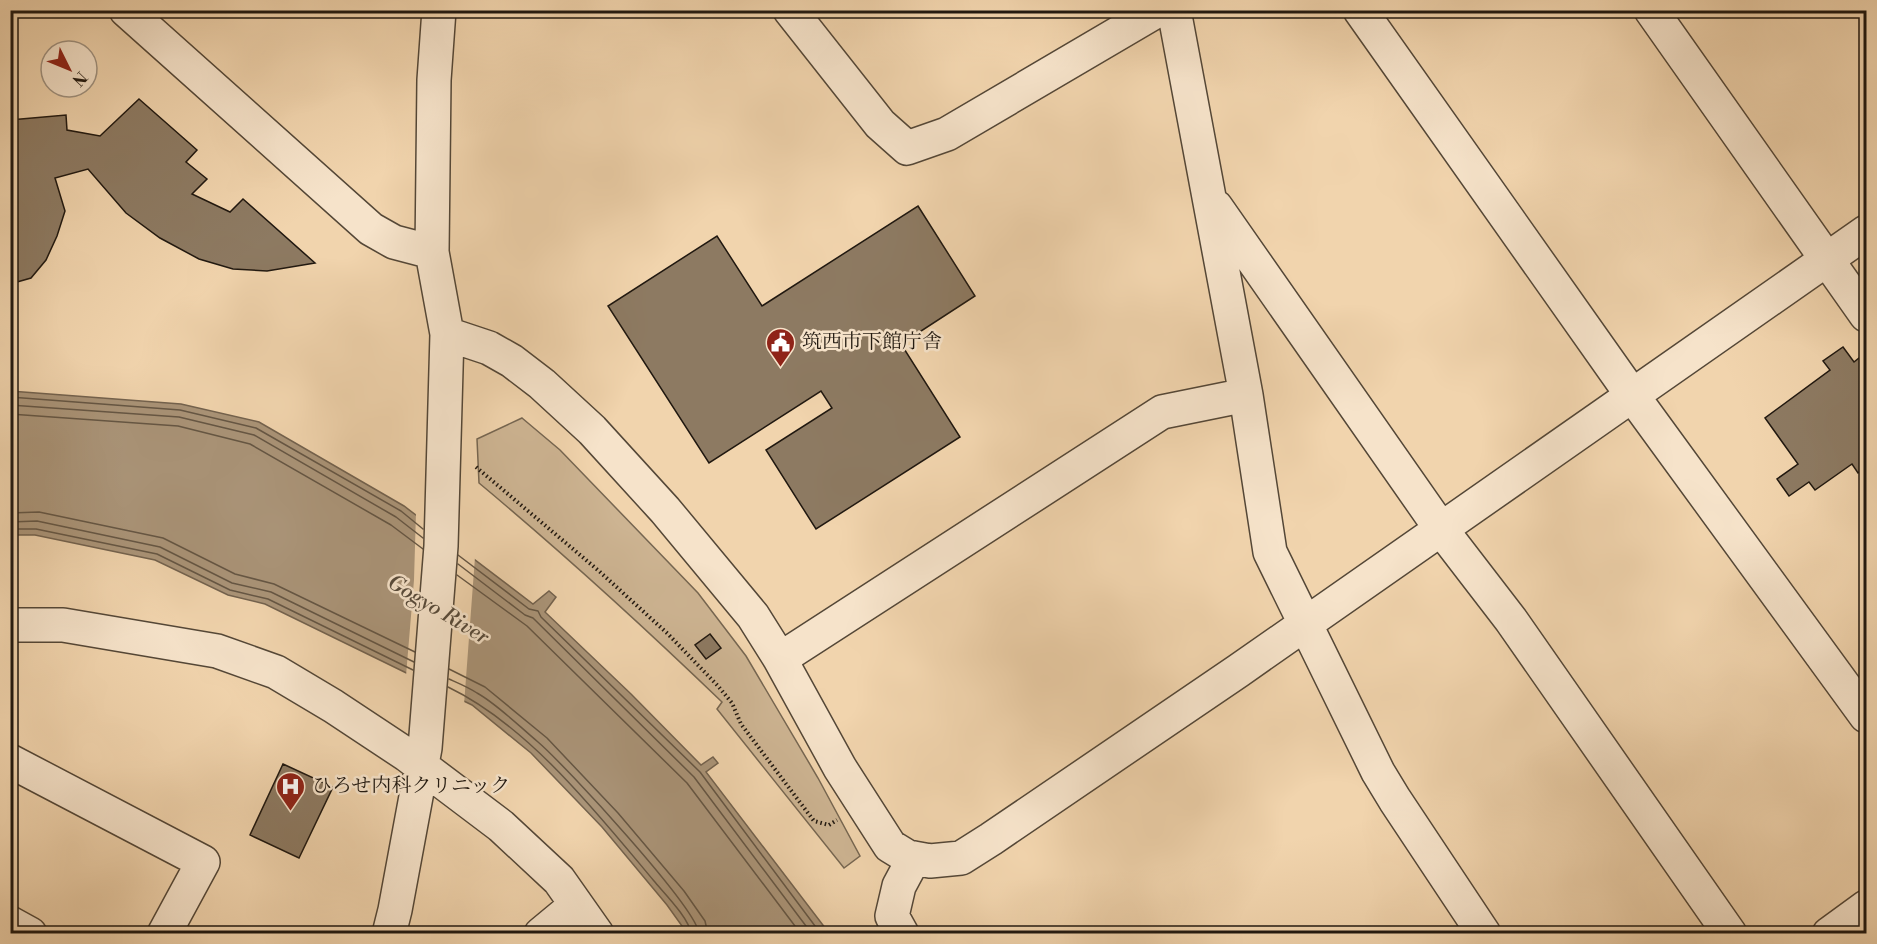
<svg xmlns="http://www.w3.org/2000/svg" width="1877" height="944" font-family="'Libre Bodoni','Noto Serif JP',serif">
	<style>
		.green { fill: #cdb492; stroke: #766651; stroke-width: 1.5 }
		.water { fill: #aa9478; stroke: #73624e; stroke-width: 1.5 }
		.pier { fill: #f1d4ad }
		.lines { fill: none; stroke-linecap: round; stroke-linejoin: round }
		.shore { stroke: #655644; stroke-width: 1.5 }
		.building { fill: #8d7a62; stroke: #201810; stroke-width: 1.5 }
		.minor-casing { stroke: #544737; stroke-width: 36 }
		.path { stroke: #201810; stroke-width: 4; stroke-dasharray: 1.5 3; stroke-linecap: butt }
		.minor { stroke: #f6e3ca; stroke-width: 33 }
		.labels { text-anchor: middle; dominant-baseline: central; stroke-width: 5; stroke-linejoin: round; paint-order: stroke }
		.poi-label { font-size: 20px; fill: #201810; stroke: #f6e3ca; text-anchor: start }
		.water-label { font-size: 21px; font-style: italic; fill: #574a3a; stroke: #f6e3ca }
	</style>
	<rect width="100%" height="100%" fill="#f1d4ad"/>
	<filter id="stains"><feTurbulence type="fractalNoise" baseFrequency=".00333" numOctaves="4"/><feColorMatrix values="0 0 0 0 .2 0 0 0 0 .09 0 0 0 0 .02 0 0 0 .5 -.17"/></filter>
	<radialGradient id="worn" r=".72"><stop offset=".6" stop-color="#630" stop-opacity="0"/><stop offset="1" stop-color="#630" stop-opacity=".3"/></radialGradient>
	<path class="green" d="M522,418l38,32 138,143 48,63 72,122 42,78 -16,12 -127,-159 5,-7c-79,-76 -159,-149 -243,-219l-2,-44z"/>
	<path class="water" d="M10,391l171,13 78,18 145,84 129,98 16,-13 7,6 -11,15 86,82 70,71 12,-8 5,6 -12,9 123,161h-142l-20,-28 -65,-78 -71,-74 -59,-48 -207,-101 -37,-9 -73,-35 -120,-25h-24z"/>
	<path class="pier" d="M416,512l59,45 -11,148 -58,-29 8,-96z"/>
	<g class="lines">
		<path class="shore" d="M10,397l170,13 76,18 145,83 22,18
			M10,405l169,12 75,18 142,82 27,21
			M10,414l168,12 72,18 141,81 32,24
			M10,513l29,-1 124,26 72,36 39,10 141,68
			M10,522l27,-1 123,26 72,36 39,9 143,70
			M10,529h26l121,25 73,36 38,9 145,71
			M458,555l71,54 9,2 3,6 159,155 121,162
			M458,564l67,51 8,3 161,159 118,157
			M457,575l70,51 160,157 114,151
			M449,669l36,18 62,51 71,75 66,78 21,30 3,13
			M449,679c9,4 19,8 28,14 20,11 43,34 61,49 25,21 160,167 161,192
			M448,687c81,39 149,126 206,194 10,12 36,38 37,53"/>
	</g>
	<path class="building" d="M139,99l58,51 -11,12 21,17 -15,15 38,18 13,-13 72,64 -48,8 -34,-2 -34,-10 -39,-21 -34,-25 -38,-44 -33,9 10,33 -8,25 -11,24 -15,18 -21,6v-164l56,-5 1,15 33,6z
		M918,206l57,90 -74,48 59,93 -144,92 -50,-79 66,-42 -11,-17 -112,72 -101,-157 109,-70 45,70z
		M1843,347l11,15 10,-8 2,4v109l-8,6 -6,-9 -37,26 -6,-8 -20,14 -12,-17 21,-15 -33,-46 65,-48 -7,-9z
		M710,634l11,14 -15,11 -11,-14z
		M283,764l50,23 -34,71 -49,-23z"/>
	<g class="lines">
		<defs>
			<path id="minor" d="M126,10l245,219 23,13 38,10
				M790,10l90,114 27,24 40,-14 211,-124
				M1174,10l72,385 24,157 108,220 17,28 89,134
				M1360,10l272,385 234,321
				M1651,10l215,305
				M1216,207l225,322 70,91 219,314
				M447,334l42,14 23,13 30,23 50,46 73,80 88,106 27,43 60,109 50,78 18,11 22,4 31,-3 30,-19 247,-168 628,-439
				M10,625h53l154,26 59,21 57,34 74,49 94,71 58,54 38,54
				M780,659l382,-247 84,-17
				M10,761l193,101 -39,72
				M10,923l20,11
				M389,934l6,-24 30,-162 16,-202 6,-212 -15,-82 2,-172 5,-70
				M541,934l35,-29
				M902,934l-10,-18 7,-30 15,-28
				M1829,934l37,-27"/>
		</defs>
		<use href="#minor" class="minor-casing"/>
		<path class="path" d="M476,467l123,104 69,63 50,52 14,17 9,21 73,97 15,4 8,-5"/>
		<use href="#minor" class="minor"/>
	</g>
	<defs>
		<symbol id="civic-pin" viewBox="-11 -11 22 30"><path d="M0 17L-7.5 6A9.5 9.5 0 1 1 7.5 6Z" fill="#8f2418" stroke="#f6e3ca"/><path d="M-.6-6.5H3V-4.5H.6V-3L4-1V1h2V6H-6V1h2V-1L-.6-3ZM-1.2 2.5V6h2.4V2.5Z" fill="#fff"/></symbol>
		<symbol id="hospital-pin" viewBox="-11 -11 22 30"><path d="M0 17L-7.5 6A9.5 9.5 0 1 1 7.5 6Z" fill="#8f2418" stroke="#f6e3ca"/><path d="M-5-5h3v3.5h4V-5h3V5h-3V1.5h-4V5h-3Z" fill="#fff"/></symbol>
	</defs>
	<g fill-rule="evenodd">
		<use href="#civic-pin" x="764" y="326" width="33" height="45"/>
		<use href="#hospital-pin" x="274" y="770" width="33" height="45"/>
	</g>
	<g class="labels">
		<g class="poi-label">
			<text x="802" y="342">筑西市下館庁舎</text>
			<text x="312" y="786">ひろせ内科クリニック</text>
		</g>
		<g class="water-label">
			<text transform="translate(438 610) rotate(31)">Gogyo River</text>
		</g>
	</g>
	<rect width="1877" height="944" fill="none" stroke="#f1d4ad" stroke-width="36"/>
	<rect x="12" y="12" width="1853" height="920" fill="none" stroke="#201810" stroke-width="3"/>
	<rect x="18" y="18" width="1841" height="908" fill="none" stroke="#201810" stroke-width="1.5"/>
	<g transform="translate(69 69) rotate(133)"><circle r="28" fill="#f6e3ca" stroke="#a09280" stroke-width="1.5"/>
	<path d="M0-4.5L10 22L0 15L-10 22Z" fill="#8f2418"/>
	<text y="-9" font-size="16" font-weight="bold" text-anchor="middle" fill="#201810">N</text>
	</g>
	<rect width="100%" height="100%" filter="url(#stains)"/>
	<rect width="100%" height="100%" fill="url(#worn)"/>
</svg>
